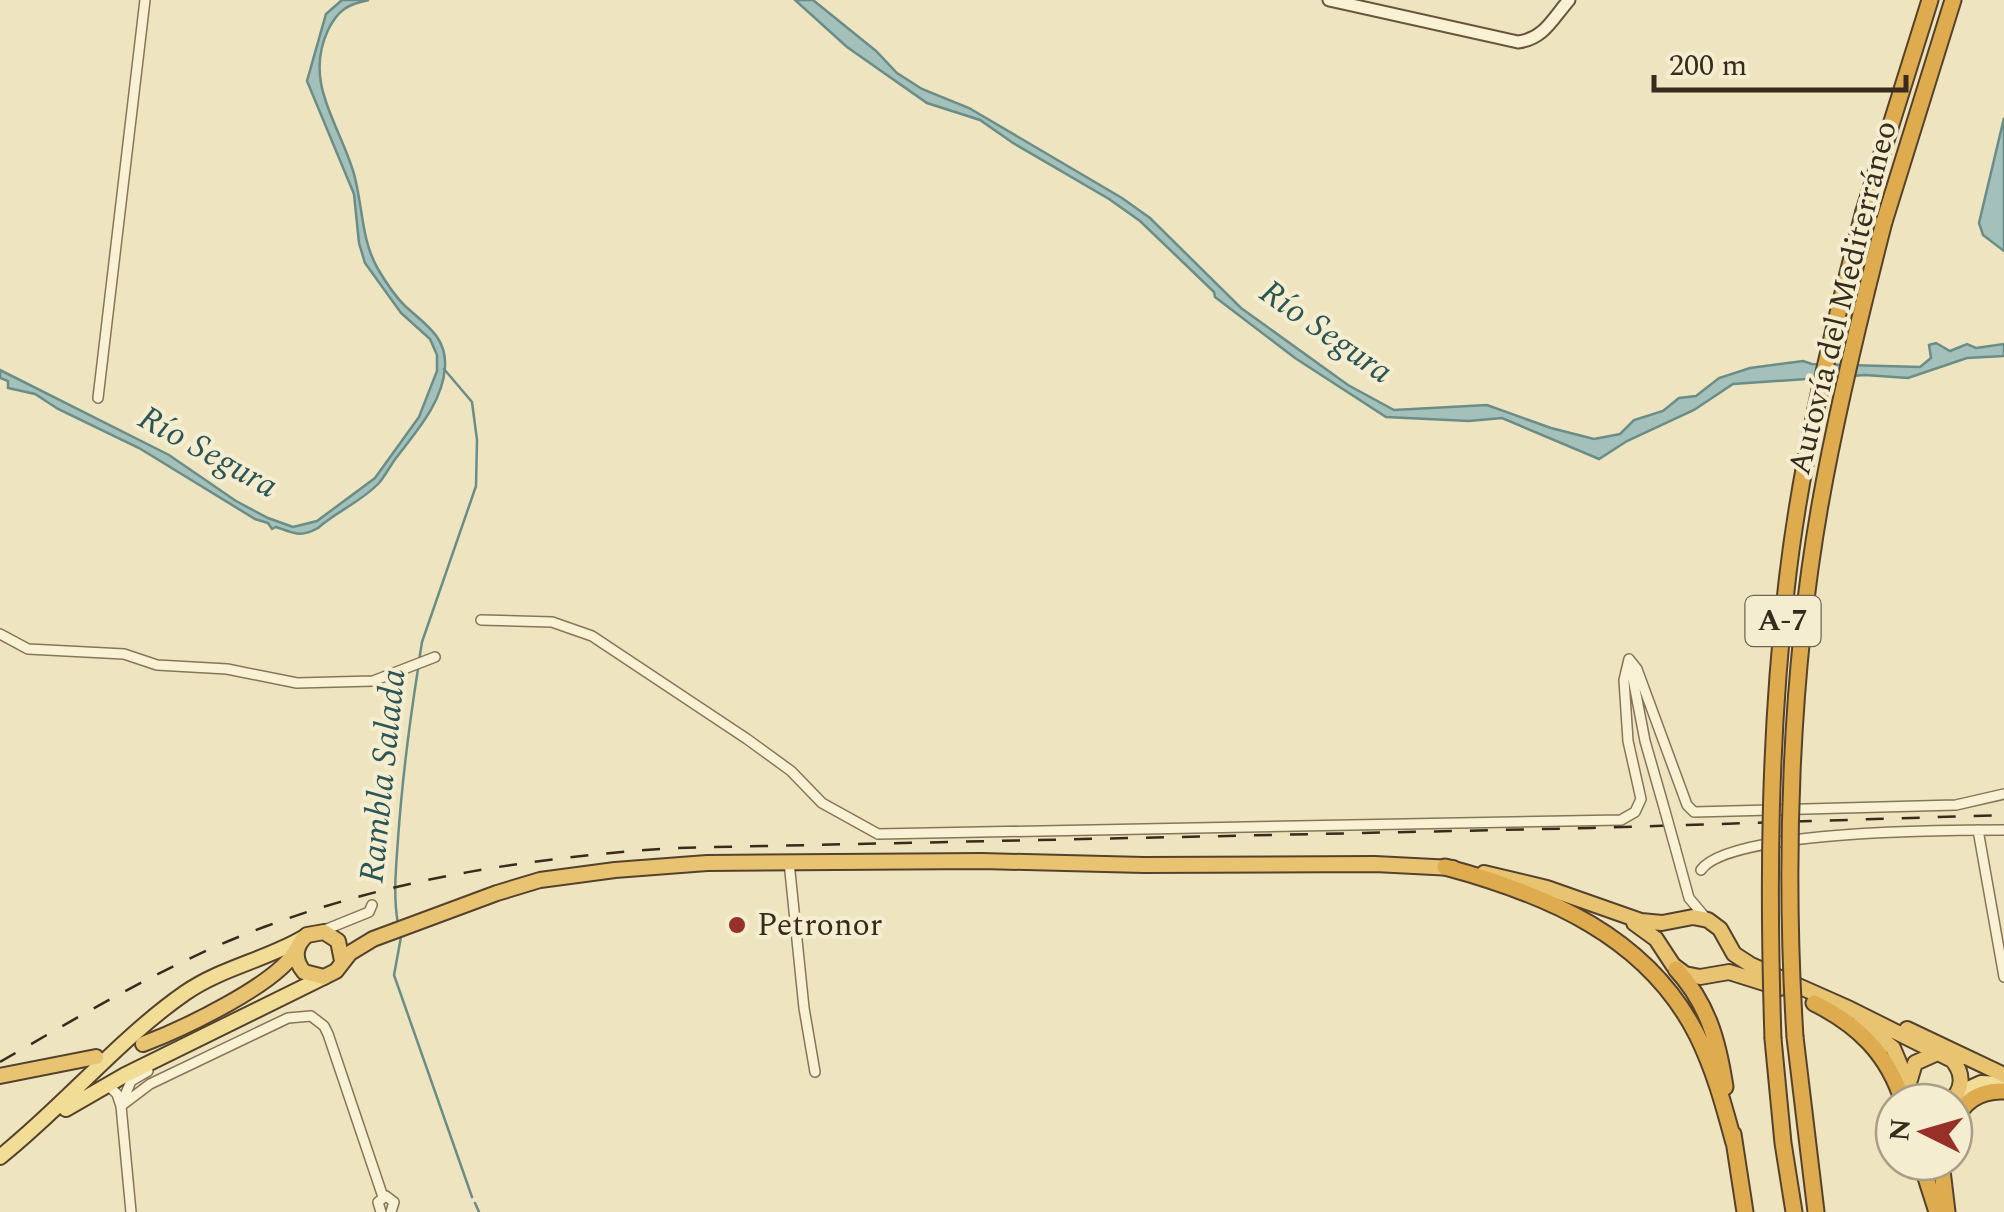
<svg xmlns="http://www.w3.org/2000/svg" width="2004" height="1212" font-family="Spectral,serif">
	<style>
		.water { fill: #a3c0ba; stroke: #6a8d88; stroke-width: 2.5 }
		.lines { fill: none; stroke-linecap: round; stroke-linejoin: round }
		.stream { stroke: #6a8d88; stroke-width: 2.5 }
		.minor-casing { stroke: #877558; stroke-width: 12 }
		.secondary-casing { stroke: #68563b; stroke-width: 15 }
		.primary-casing { stroke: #54422c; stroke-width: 18 }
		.trunk-casing { stroke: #54422c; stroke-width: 18 }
		.motorway-casing { stroke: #54422c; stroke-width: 19 }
		.minor { stroke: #f9f1d3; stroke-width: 9 }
		.secondary { stroke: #f9f1d3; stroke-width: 11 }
		.primary { stroke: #f2dd96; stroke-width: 14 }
		.trunk { stroke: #e8c472; stroke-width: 14 }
		.motorway { stroke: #dfab4f; stroke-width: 15 }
		.rail { stroke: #362b1c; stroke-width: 2.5; stroke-dasharray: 18 18; stroke-linecap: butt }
		.minor-bridge-casing { stroke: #877558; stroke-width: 12; stroke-linecap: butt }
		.motorway-bridge-casing { stroke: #54422c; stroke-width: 19; stroke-linecap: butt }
		.minor-bridge { stroke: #f9f1d3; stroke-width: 9 }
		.motorway-bridge { stroke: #dfab4f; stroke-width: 15 }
		.poi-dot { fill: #963028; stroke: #f5edcf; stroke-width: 4 }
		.labels { text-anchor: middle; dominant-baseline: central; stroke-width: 8; stroke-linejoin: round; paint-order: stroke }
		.shield { fill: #f5edcf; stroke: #6f6552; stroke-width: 2.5 }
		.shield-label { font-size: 30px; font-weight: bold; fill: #362b1c }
		.street-label { font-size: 32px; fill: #362b1c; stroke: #f5edcf }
		.poi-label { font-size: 32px; fill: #362b1c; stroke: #f5edcf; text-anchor: start }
		.water-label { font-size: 35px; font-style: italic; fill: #2b5556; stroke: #f5edcf }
	</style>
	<rect width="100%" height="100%" fill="#eee4c0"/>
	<path class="water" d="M342,0h27c-21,4 -31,10 -41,30 -25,54 12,94 26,144 9,32 7,66 24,95 7,12 17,27 27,37 20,18 42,31 40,61 -2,35 -29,65 -49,91 -6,8 -11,18 -17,25 -18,19 -42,28 -61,45 -18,10 -25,5 -42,-1l-4,2 -4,-6 -13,-4 -116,-71 -81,-39 -23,-15 -27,-6v-7l-8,-3v-8l169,85 67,46 32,17 25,9 24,-6 58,-43 44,-61 18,-46v-16l-7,-16 -29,-26 -36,-50 -6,-20 -5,-49 -47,-113 19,-67z
		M795,0h18l63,51 21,22 25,16 47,19 153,90 28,20 91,90 107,77 46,25 93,-5 64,23 43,11 26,-5 14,-14 29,-9 16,-13 17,-2 23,-18 31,-10 53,-7 9,3 108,3 11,-9 -2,-13 7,-2 14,8 17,-7 9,4 28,-4v12l-37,2 -59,20 -43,-3 -132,9 -39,26 -67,31 -28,18 -97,-41 -33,3 -83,-4 -91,-59 -80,-61 -1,-5 -74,-71 -31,-22 -96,-56 -33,-23 -53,-17 -80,-56z
		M2004,118v133l-21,-16 -4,-12z"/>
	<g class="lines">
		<path class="stream" d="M419,661l3,-19 54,-156 1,-46 -5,-38 -28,-33
			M398,924c-5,-28 -2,-56 0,-85 4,-57 11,-113 20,-170
			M401,937l-7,38 78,222
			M475,1203l4,9"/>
		<defs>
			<path id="minor" d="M98,398l47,-398
				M481,620l71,2 40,14 155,103 44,32 31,32 56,31 743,-14 14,-8 6,-13 -13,-58 -4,-61 5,-21 8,10 50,136 7,7 262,-7 48,-11
				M0,634l28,15 96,5 33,11 70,4 70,14 76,-2 62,-24
				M1630,663l15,78 20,70
				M1978,830l26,147
				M1675,847l14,51 16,19
				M789,862l15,146 11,64
				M1701,870c28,-40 250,-40 303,-40
				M322,931l47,-19 3,-7
				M108,1085l9,9 4,12 10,106
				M122,1103l9,-22 17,-10
				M121,1106l29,-22 138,-66 23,-2 13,10 4,8 55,163
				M381,1212l-3,-10 8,-6 8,6 -3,10"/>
			<path id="secondary" d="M1329,0l189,42c26,-3 35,-24 51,-42"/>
			<path id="primary" d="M1957,1094l24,-11 23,1
				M66,1109l59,-34 199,-98
				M0,1157c64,-51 119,-118 185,-164 36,-25 80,-33 118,-55"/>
			<path id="trunk" d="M1484,873l63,15 94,33 21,2 31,-6 15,3 12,9 14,25 17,11 99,44 102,51c12,13 12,30 -3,42
				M1634,923l22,16 17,26 12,9 15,3 29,-5 51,16
				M342,961l-4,-20 -14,-9 -17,3c-12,10 -14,24 -3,37l20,5 12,-6 14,-18 23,-14 124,-46 43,-13 75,-10 92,-7 275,-2 162,4 231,-1 78,4
				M1860,1022l33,26 18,43 9,11
				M1907,1029l97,46
				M143,1044c37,-14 138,-61 154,-96
				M0,1076l96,-19
				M1909,1083l6,-20 20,-9"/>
			<path id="motorway" d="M1864,211l66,-211
				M1884,222l69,-222
				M1445,867c101,27 202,69 252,168 17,34 27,71 37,108
				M1676,969c32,35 42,72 49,118
				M1814,1003c44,22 74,51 89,99
				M1795,1037l21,175
				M1773,1039l10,104 11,69
				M1915,1097l3,5
				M1951,1102v-1
				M1954,1123c9,-22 26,-33 50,-32
				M1733,1134l12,78
				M1921,1162l16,50
				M1941,1162l6,50"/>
		</defs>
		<use href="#minor" class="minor-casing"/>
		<use href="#secondary" class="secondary-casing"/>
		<use href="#primary" class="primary-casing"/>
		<use href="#trunk" class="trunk-casing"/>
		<use href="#motorway" class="motorway-casing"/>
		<use href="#minor" class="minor"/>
		<use href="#secondary" class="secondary"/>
		<use href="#primary" class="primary"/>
		<use href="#trunk" class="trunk"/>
		<use href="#motorway" class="motorway"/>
		<path class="rail" d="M0,1062c85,-49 172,-101 264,-135 135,-50 267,-69 409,-79l918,-20 413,-13"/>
		<defs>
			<path id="minor-bridge" d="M1665,811l10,36"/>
			<path id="motorway-bridge" d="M1795,1037c-11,-173 -5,-361 25,-532 17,-96 40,-190 64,-283
				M1773,1039c-5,-150 -4,-299 13,-448 14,-129 45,-254 78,-380"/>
		</defs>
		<use href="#minor-bridge" class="minor-bridge-casing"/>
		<use href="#motorway-bridge" class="motorway-bridge-casing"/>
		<use href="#minor-bridge" class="minor-bridge"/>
		<use href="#motorway-bridge" class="motorway-bridge"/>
	</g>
	<circle class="poi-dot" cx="737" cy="925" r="10"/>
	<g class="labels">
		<rect class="shield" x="1745.5" y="596" width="75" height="50" rx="8"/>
		<g class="shield-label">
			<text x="1783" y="621">A-7</text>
		</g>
		<g class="street-label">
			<text transform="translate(1843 298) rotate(-76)">Autovía del Mediterráneo</text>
		</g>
		<g class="poi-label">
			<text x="757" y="925">Petronor</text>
		</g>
		<g class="water-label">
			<text transform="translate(1326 332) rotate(35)">Río Segura</text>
			<text transform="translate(208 452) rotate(29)">Río Segura</text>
			<text transform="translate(383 776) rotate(-84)">Rambla Salada</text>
		</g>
	</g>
	<g transform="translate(1924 1132) rotate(275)"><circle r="48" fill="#f5edcf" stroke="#a99f87" stroke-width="2.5"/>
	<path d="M0-8L18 38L0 25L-18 38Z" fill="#963028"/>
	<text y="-15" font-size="28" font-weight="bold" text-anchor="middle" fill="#362b1c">N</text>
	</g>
	<path d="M1654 75v15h252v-15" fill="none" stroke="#362b1c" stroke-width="5"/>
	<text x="1669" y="75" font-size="30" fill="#362b1c" stroke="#f5edcf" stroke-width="8" paint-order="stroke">200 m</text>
</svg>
